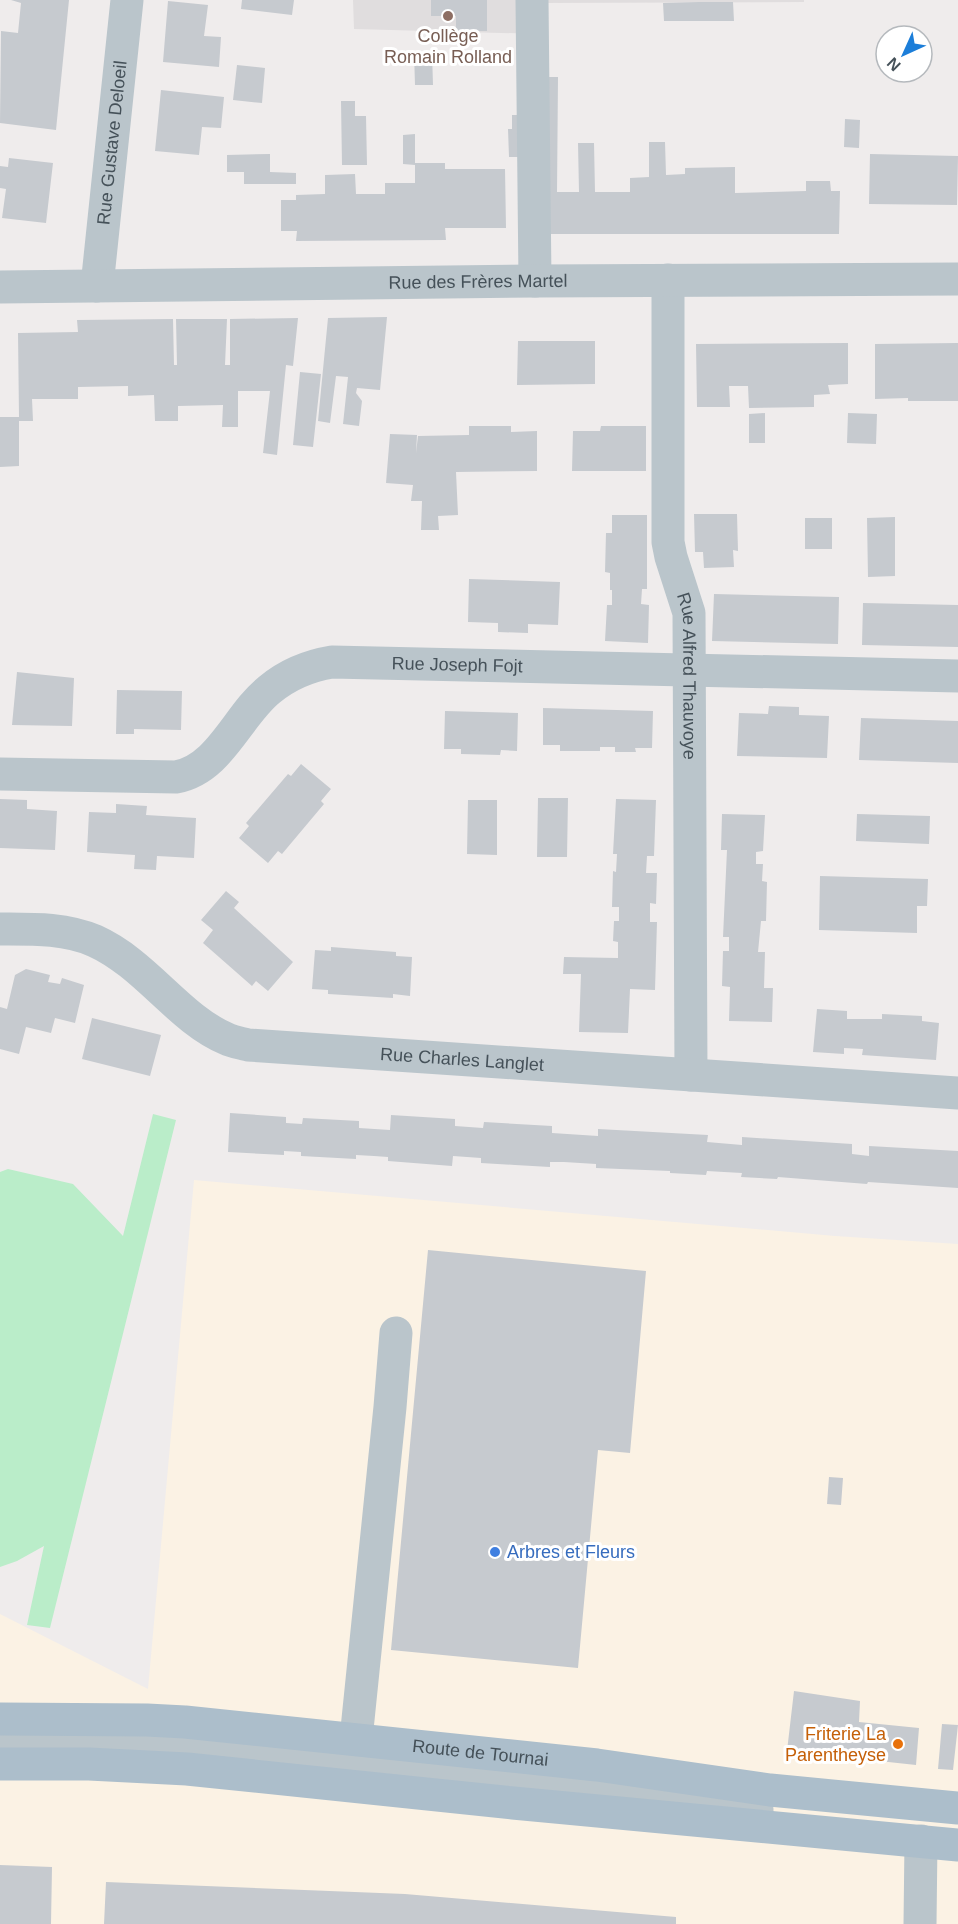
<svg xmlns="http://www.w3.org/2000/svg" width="958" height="1924" font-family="Helvetica,sans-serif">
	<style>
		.commercial { fill: #fbf2e4 }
		.education { fill: #e0ddde }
		.green { fill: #baedc9 }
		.building { fill: #c6cacf }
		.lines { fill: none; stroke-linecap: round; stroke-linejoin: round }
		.minor { stroke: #bac5cb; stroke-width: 33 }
		.major { stroke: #acbecb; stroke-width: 33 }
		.education-dot { fill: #8d6e63; stroke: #fff; stroke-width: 2 }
		.shop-dot { fill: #3f7fe0; stroke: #fff; stroke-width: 2 }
		.food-dot { fill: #e8710a; stroke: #fff; stroke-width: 2 }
		.labels { text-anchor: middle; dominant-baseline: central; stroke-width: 6; stroke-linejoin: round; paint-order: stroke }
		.education-label { font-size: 18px; fill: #785e54; stroke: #fff }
		.street-label { font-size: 18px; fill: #455159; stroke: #fff }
		.shop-label { font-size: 18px; fill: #366cbe; stroke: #fff; text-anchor: start }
		.food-label { font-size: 18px; fill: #c56008; stroke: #fff; text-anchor: end }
	</style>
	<rect width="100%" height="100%" fill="#efecec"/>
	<path class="commercial" d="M194,1180l641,56 123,8v680h-958v-310l148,75z"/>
	<path class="education" d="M353,0h451v2l-261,1 -2,31 -187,-5z"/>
	<path class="green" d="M153,1114l23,6 -126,508 -23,-3 17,-79 -27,15 -17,6v-395l8,-3 65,15 50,52z"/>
	<path class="building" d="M11,0h58l-13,130 -56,-7 1,-92 17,2 3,-30z
		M242,0h52l-2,15 -51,-6z
		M431,0h56v31h-31v-15h-25z
		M168,1l40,4 -4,31 17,1 -2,30 -56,-5z
		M699,2h34l1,19h-70l-1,-18z
		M414,52l18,1 1,32h-18z
		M237,65l28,3 -3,35 -29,-3z
		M543,77h15l-1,115h22l-1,-49h16l1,49h35v-14l19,-1v-35h16l1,33 19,-1v-6l50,-1v26l71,-2v-10h24l1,10h9l-1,43h-295z
		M161,90l63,7 -3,31 -19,-1 -3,28 -44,-4z
		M341,101h14v15h11l1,49h-25z
		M512,115h13v42h-16l-1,-28h4z
		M845,119l15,1 -1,28 -15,-1z
		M415,134v31l-12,-1v-29z
		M270,154v18l26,1v11h-52v-12h-17v-17z
		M870,154l88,2 -1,49 -88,-1z
		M9,158l44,5 -7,60 -44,-5 4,-29 -6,-1v-22l8,1z
		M415,163h30v6h60l1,59h-61l1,12 -150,1 1,-10h-16v-31h15v-5l29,-1v-19l30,-1 1,20h29v-11h30z
		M387,317l-7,73 -23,-2 -1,5 6,8 -3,25 -16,-2 5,-47 -12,-1 -6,47 -12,-2 10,-103z
		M298,318l-5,48 -7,-1 -9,90 -14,-2 7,-62h-32v36h-16l1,-22 -45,1v15h-23l-1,-26 -26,1v-10l-50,1v12h-46l1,22h-14v45l-19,1v-50h19l-1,-84 60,-1 -1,-12 96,-1 1,46h3l-1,-46h51l-2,46h5v-46z
		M518,341h77v43l-78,1z
		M848,343v41l-20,1 2,9 -16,1v12l-65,1 -1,-22h-19l1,21h-33l-1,-63z
		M958,343v58h-50v-3l-33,1v-55z
		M300,372l21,2 -8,73 -20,-2z
		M765,413v30h-16v-29z
		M848,413l29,1 -1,30 -29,-1z
		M469,426h42v6l26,-1v40l-81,1 2,43 -20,1 1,14h-18l1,-29h-11l2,-16 -27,-2 4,-49 27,1 -1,18 2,-17 51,-1z
		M601,426h45v45h-74l1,-40h27z
		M694,514h43l1,37 -5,-1 1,17 -30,1 -1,-16h-8z
		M612,515h35v74h-5l-1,15 8,1 -1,38 -43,-2 2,-36h5v-15h-2v-17l-5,-1 1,-39h6z
		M895,517v59l-27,1 -1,-59z
		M805,518h27v31h-27z
		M469,579l91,3 -2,43 -30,-1v9l-30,-1v-9l-30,-1z
		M714,594l125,3 -1,47 -126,-3z
		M863,603l95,2v42l-96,-2z
		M17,672l57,6 -2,48 -60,-1z
		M117,690l65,1 -1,39 -47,-1v5h-18z
		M769,706l30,1v8l30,1 -2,42 -90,-2 2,-43 29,1z
		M543,708l110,3 -1,37h-17l1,4h-21v-5h-15v4h-40v-6h-17z
		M445,711l73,2 -1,38 -16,-1 -1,5 -39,-1v-5h-17z
		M861,718l97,3v42l-99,-3z
		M301,764l30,25 -10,12 3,3 -42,50 -4,-3 -10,12 -29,-25 10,-12 -3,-3 42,-49 3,2z
		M538,798h30l-1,59h-30z
		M0,799l27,1v9l30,2 -2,39 -55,-2z
		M616,799l40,1 -2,56h-7l-1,17h11l-1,31 -6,-1v19h7l-2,68 -25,-1 -2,44 -49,-1 2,-58h-18l1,-17 54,1v-16l-5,-1 1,-20h5v-14h-7l1,-36 3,1 1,-18h-4z
		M468,800h29v55l-30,-1z
		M116,804l31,2 -1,9 50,3 -2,40 -37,-2 -1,14 -22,-1 1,-14 -48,-3 2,-40 27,1z
		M722,814l43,1 -2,36 -7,1v12h7l-1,17 5,1 -1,39h-5l-3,31h7l-1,36h9l-1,34 -43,-1 1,-34 -8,-1 1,-35h6v-14h-6l4,-87h-6z
		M857,814l73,2 -1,28 -73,-3z
		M820,876l108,3 -1,27h-10v27l-98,-3z
		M226,891l13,11 -5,6 59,54 -25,29 -12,-10 -4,5 -49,-43 10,-13 -12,-10z
		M331,947l65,5v4l16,1 -2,39 -17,-2v4l-32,-2 -33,-2v-4l-16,-1 3,-39 16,1z
		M26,969l24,6 -2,7 12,2 2,-6 22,7 -9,38 -20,-5 -4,15 -25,-6 -7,27 -19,-5v-42l7,2 8,-34z
		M817,1009l30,2v8h35v-5l40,2v5l17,2 -3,37 -74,-5 1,-6 -19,-1v6l-31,-2z
		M92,1018l69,17 -11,41 -68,-17z
		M230,1113l56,4v6l16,1 1,-6 56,3v7l31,2 1,-15 64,4v7l28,2 1,-6 68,4v7l46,3v-7l110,6 -1,7 35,3v-8l110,7v10l17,2v-10l89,5v37l-90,-6 -1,2 -89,-7 -1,2 -36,-2 1,-4 -18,-1 -17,-1 -1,4 -36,-2v-2l-74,-3v-4l-32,-2h-14v5l-35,-2 -34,-2v-5l-28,-2 -1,10 -64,-5v-4l-14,-1 -18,-1v4l-55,-3v-4l-17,-1v4l-56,-3z
		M428,1250l218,21 -16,182 -32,-3 -20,218 -187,-18z
		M829,1477l14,1 -2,27 -14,-1z
		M794,1691l66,10 -1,21 60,6 -3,37 -129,-14z
		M942,1724l16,1 -5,45 -15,-1z
		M0,1865l52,2 -1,57h-51z
		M106,1882l299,12 271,23v7h-572z"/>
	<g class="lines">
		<g class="minor">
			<path d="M532,0l3,281"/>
			<path id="s1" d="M668,280v262l3,15 18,56 2,462"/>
			<path id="s2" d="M97,286l30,-286"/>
			<path id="s3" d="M0,287l535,-6 423,-2"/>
			<path id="s4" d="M0,774l176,3c44,-8 61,-61 93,-87 19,-16 39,-24 63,-28l626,14"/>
			<path id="s5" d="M0,929c32,0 65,-1 95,12 51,23 84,78 132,98 6,3 14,4 21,6l710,48"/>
			<path d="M356,1739l34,-332 6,-74"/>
			<path d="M0,1746l161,3 596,61"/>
			<path d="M920,1924l1,-83"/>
		</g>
		<g class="major">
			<path id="s6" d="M0,1719l147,1 38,2 412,43 173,25 188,18"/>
			<path d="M0,1764h89l98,5 326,34 445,42"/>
		</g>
	</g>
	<circle class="education-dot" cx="448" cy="16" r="6"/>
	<circle class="shop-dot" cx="495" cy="1552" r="6"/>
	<circle class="food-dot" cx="898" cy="1744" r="6"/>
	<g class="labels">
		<g class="education-label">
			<text x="448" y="36">Collège<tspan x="448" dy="21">Romain Rolland</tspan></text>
		</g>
		<g class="street-label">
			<text stroke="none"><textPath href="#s2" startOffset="144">Rue Gustave Deloeil</textPath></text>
			<text stroke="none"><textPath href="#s3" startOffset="478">Rue des Frères Martel</textPath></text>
			<text stroke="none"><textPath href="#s4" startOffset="501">Rue Joseph Fojt</textPath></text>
			<text stroke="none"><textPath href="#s1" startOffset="399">Rue Alfred Thauvoye</textPath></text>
			<text stroke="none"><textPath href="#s5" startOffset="498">Rue Charles Langlet</textPath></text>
			<text stroke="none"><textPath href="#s6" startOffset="482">Route de Tournai</textPath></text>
		</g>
		<g class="shop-label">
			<text x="507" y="1552">Arbres et Fleurs</text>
		</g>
		<g class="food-label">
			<text x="886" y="1734">Friterie La<tspan x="886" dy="21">Parentheyse</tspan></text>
		</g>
	</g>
	<g transform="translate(904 54) rotate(225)"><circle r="28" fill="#ffffff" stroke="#b5b9bd" stroke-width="1.5"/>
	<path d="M0-4.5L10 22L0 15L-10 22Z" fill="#1c7ed9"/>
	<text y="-9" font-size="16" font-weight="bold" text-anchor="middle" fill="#455159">N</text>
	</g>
</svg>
